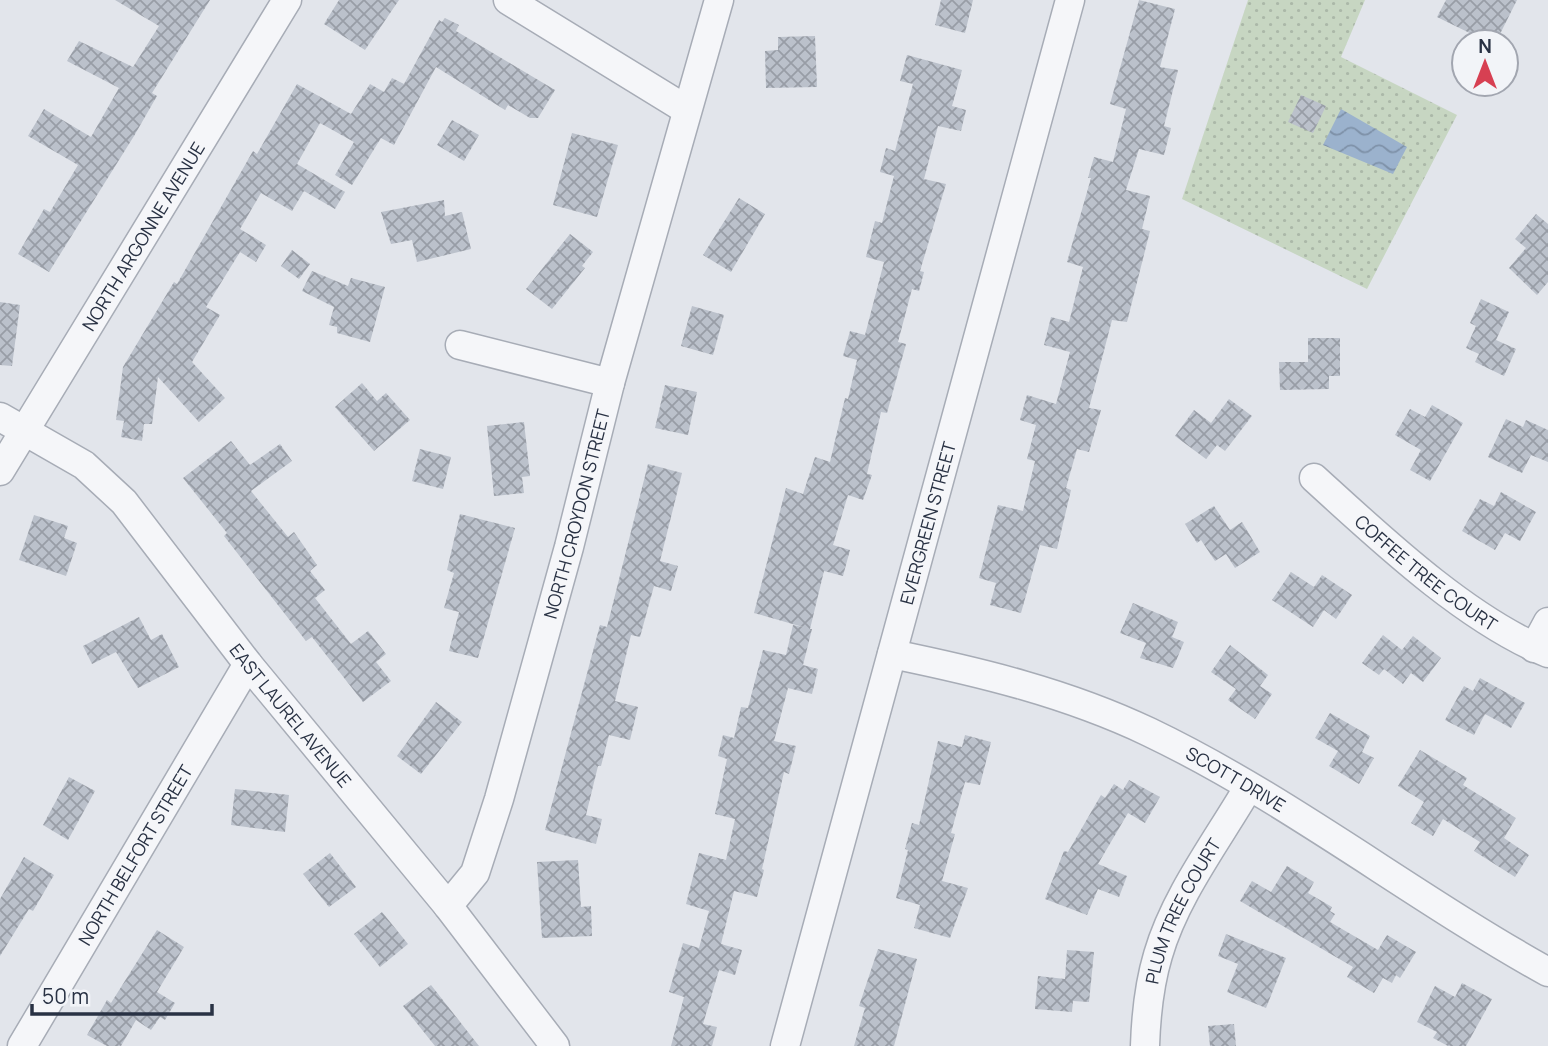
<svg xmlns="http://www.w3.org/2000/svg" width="1548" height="1046" font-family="Manrope,sans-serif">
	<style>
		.green { fill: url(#green-dots) }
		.water { fill: url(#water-waves) }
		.building { fill: url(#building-cross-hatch) }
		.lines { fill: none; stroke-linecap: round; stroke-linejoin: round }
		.street-casing { stroke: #a7acb6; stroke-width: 31 }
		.street { stroke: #f5f6f9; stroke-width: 28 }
		.labels { text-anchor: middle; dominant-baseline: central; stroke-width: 6; stroke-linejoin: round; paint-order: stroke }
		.street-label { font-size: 18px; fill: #293244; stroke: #f2f4f8 }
	</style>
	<defs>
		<pattern id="green-dots" width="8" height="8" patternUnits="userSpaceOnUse" patternTransform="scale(1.75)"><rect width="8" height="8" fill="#c7d6c2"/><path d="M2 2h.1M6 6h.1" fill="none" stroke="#abb8a8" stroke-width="1.8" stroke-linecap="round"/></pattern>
		<pattern id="water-waves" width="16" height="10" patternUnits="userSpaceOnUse" patternTransform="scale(1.75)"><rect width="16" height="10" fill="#9bb2cd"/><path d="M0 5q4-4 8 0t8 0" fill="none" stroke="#7e91a8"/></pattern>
		<pattern id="building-cross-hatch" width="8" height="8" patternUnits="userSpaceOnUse" patternTransform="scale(1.75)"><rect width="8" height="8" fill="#bbc1cb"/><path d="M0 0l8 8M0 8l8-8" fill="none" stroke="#989da6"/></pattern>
	</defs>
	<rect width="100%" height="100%" fill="#e2e5eb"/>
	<path class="green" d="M1248,0h117l-24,57 116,58 -90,174 -185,-90z"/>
	<path class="water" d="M1341,109l66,38 -14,27 -70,-29z"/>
	<path class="building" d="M115,0h95l-58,93 5,3 -23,40 -85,136 -31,-18 26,-45 6,3 28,-47 -50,-29 16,-27 47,28 28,-49 -52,-27 12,-20 54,26 26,-41z
		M339,0h60l-34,50 -41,-26z
		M941,0h32l-8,33 -30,-8z
		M1139,0l36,9 -15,58 18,3 -14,56 7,2 -7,27 -25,-6 -13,41 24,6 -8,33 8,2 -23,91 -15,-2 -23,88 12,2 -12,42 -12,-3 -11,39 5,2 -14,59 -17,-4 -19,68 -31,-8 6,-22 -17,-5 19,-73 25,6 12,-50 -8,-2 9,-34 -16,-5 7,-25 29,9 14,-52 -26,-7 7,-28 18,5 14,-55 -16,-5 24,-84h-3l6,-21 19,5 13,-53 -16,-5z
		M1446,0h71l-21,42h-8l-51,-25z
		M445,18l14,7 -3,6 99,59 -17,28h-8l-22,-13 -3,5 -69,-43 -42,78 -13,-7 -29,47 -17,-10 19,-33 -34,-19 -23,41 48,28 -10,17 -31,-18 -12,20 -31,-18 -21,36 26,16 -10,17 -16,-10 -34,55 14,8 -28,47 33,36 -26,24 -41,-45 -6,47h-8l-2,17 -21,-4 3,-16 -8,-1 7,-53 51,-85 3,2 76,-133 4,3 40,-70 54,30 19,-30 14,8 8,-14 12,6 35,-64 3,2z
		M815,36l2,51 -51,1 -1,-37 13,-1v-13z
		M907,55l55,15 -10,36 14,4 -5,21 -23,-5 -14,53 22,5 -26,87 4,1 -5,19 -7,-2 -14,53 8,2 -19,69 -6,-1 -14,62 5,1 -9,25 -15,-5 -15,50 17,5 -7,26 -19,-5 -14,58 -56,-16 32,-125 17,6 12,-37 15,5 15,-64 3,1 9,-39 -14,-4 7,-25 15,4 19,-73 -18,-5 9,-36 7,2 12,-47 -14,-4 6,-24 9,3 18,-67 -13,-3z
		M1301,95l25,11 -13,27 -25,-11z
		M452,120l27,15 -15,26 -27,-16z
		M572,133l46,12 -21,72 -44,-12z
		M739,198l26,16 -34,58 -28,-17z
		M444,200l1,16 17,-4 9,37 -54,13 -5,-22 -21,4 -10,-32z
		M1536,214l12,10v58l-11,13 -28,-27 17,-20 -11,-9z
		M570,234l23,18 -11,14 3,2 -33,41 -26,-20z
		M292,250l18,14 -11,15 -18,-13z
		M312,271l36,15 3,-8 34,9 -15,55 -33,-9v-6l-8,-2 5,-18 -32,-16z
		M1481,299l28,13 -13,28 20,9 -12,27 -29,-14 4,-8 -13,-6 10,-22 -6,-3z
		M0,302l20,3 -8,61 -12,-1z
		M692,306l32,9 -11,40 -32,-9z
		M1308,338h32v38h-11v13l-49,1 -1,-28h29z
		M362,383l15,18 9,-8 24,27 -36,31 -39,-44z
		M665,385l32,7 -9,43 -33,-7z
		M1229,399l23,17 -27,35 -8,-6 -11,14 -31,-23 19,-26 17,13z
		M1432,405l31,18 -33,58 -20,-11 11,-20 -26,-15 15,-26 15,8z
		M1506,419l17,8 3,-7 22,10v32l-17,-7 -9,18 -34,-16z
		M524,422l6,54 -8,1 2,16 -30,3 -7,-70z
		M231,441l19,24 30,-21 12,17 -41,30 37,46 6,-5 23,33 -7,6 15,19 -10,8 36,46 17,-13 18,23 -10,8 15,19 -28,21 -51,-65 -6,4 -82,-105 3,-3 -44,-55z
		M420,449l31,8 -8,32 -31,-8z
		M648,464l34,9 -22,88 18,5 -7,25 -17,-5 -14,51 -9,-2 -16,66 23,6 -8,33 -21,-5 -8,31h-3l-12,49 16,4 -6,25 -51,-14 55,-205 7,2z
		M1501,492l35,20 -16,29 -15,-8 -10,17 -33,-19 18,-32 14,7z
		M1214,506l16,24 12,-8 18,30 -25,16 -9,-14 -11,7 -14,-21 -4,3 -12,-19z
		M460,514l55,14 -37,130 -29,-7 10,-39 -15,-4 10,-35 -7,-3z
		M34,515l34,11 -4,12 13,5 -11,33 -47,-16z
		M1291,572l23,15 8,-12 30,20 -16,24 -12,-9 -11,17 -41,-27z
		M1133,603l45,19 -6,15 12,5 -11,26 -33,-10 6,-15 -26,-10z
		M139,617l12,23 11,-6 17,33 -41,21 -22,-36 -24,12 -9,-18z
		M793,625l19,4 -9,36 15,4 -6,25 -24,-6 -14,53 22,5 -7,28 -5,-2 -22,97 2,1 -7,27 -23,-6 -13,53 21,6 -7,25 -16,-5 -16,54 14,3 -5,19h-41l13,-49 -15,-5 14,-49 16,5 10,-37 -23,-7 13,-51 27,7 9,-41 -20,-5 12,-55 -9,-3 5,-21 11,3 7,-31 7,1 15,-58 23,5z
		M1383,635l19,15 11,-14 28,22 -18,24 -12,-9 -8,11 -19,-15 -5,6 -17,-12z
		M1230,645l38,30 -8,11 12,8 -17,25 -27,-19 8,-11 -25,-17z
		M1480,678l45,25 -14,25 -26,-14 -11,21 -29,-15 19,-34 9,5z
		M436,702l26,20 -41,52 -24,-18z
		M1330,713l40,23 -8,16 12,6 -15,26 -30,-18 9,-15 -23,-13z
		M965,735l26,7 -11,43 -15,-3 -14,51 4,1 -13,47 26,7 -18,50 -36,-10 6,-23 -24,-7 12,-48 -3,-1 7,-26 7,2 19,-84 24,6z
		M1420,750l47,28 -4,7 53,33 -12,20 25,17 -14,22 -41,-26 6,-9 -37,-23 -10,17 -22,-13 13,-21 -26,-16z
		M69,777l26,14 -27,49 -25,-15z
		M1129,780l31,17 -15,26 -17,-10 -30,51 29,12 -8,21 -21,-8 -11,26 -42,-16 19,-48 4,1 33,-57 4,3 9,-14 9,6z
		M235,789l54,6 -4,37 -54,-7z
		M330,853l26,34 -27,20 -26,-33z
		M24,857l30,18 -21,36 -4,-2 -29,47v-57z
		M578,860l3,47 10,-1 1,30 -50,2 -5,-76z
		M1287,866l27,16 -6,11 24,14 -2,4 5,3 -5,8 48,28 9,-15 29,17 -16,26 -4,-3 -4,8 -9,-5 -9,15 -27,-16 6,-10 -113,-66 12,-20 19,11z
		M382,912l26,32 -28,23 -26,-33z
		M157,930l27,17 -27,45 18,11 -10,17 -5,-3 -9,13 -15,-10 -15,26h-14l-20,-11 20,-35 4,3z
		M1226,934l60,24 -20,50 -39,-16 11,-28 -20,-8z
		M878,949l39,10 -23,87h-40l11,-38 -6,-2z
		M1067,950l27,2 -5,50 -16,-1 -1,11 -37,-3 3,-33 27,3z
		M1462,983l30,16 -26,47h-18l-15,-8 4,-6 -20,-10 18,-36 20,11z
		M431,985l48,61h-44l-32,-40z
		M1234,1024l2,22h-26l-2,-20z"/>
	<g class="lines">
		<defs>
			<g id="street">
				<path d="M508,0l179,110"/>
				<path d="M460,345l150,38"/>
				<path id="s1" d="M0,417l84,48 40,37 124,162 200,242 107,140"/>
				<path id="s2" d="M0,471l287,-471"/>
				<path id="s3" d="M1314,478c66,60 151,141 234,175"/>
				<path d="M1534,648l14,-26"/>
				<path id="s4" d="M892,654c88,18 175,39 257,78 138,66 264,165 399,240"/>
				<path id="s5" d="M448,906l27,-33 24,-74 70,-252 41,-164 109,-383"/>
				<path id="s6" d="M22,1046l226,-382"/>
				<path id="s7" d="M785,1046l285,-1046"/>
				<path id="s8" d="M1145,1046c1,-31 4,-61 13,-91 17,-59 59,-114 90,-167"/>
			</g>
		</defs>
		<use href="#street" class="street-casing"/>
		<use href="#street" class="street"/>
	</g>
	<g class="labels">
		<g class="street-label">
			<text stroke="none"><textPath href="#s2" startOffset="275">NORTH ARGONNE AVENUE</textPath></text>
			<text stroke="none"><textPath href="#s5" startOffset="416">NORTH CROYDON STREET</textPath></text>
			<text stroke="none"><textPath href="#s7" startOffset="542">EVERGREEN STREET</textPath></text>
			<text stroke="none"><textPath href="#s3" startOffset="147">COFFEE TREE COURT</textPath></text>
			<text stroke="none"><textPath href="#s1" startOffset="422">EAST LAUREL AVENUE</textPath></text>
			<text stroke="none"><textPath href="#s4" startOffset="368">SCOTT DRIVE</textPath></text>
			<text stroke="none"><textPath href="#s6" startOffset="222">NORTH BELFORT STREET</textPath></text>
			<text stroke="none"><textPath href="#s8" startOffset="142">PLUM TREE COURT</textPath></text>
		</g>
	</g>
	<g transform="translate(1485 63)"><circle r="33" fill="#f2f4f8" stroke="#a2a6b0" stroke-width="2"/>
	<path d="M0-5L12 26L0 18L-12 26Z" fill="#d74052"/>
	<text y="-10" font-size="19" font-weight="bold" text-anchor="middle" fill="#293244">N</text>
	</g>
	<path d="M32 1004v10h180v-10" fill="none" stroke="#293244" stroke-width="3.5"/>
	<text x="42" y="1004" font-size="21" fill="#293244" stroke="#f2f4f8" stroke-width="5" paint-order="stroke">50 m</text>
</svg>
